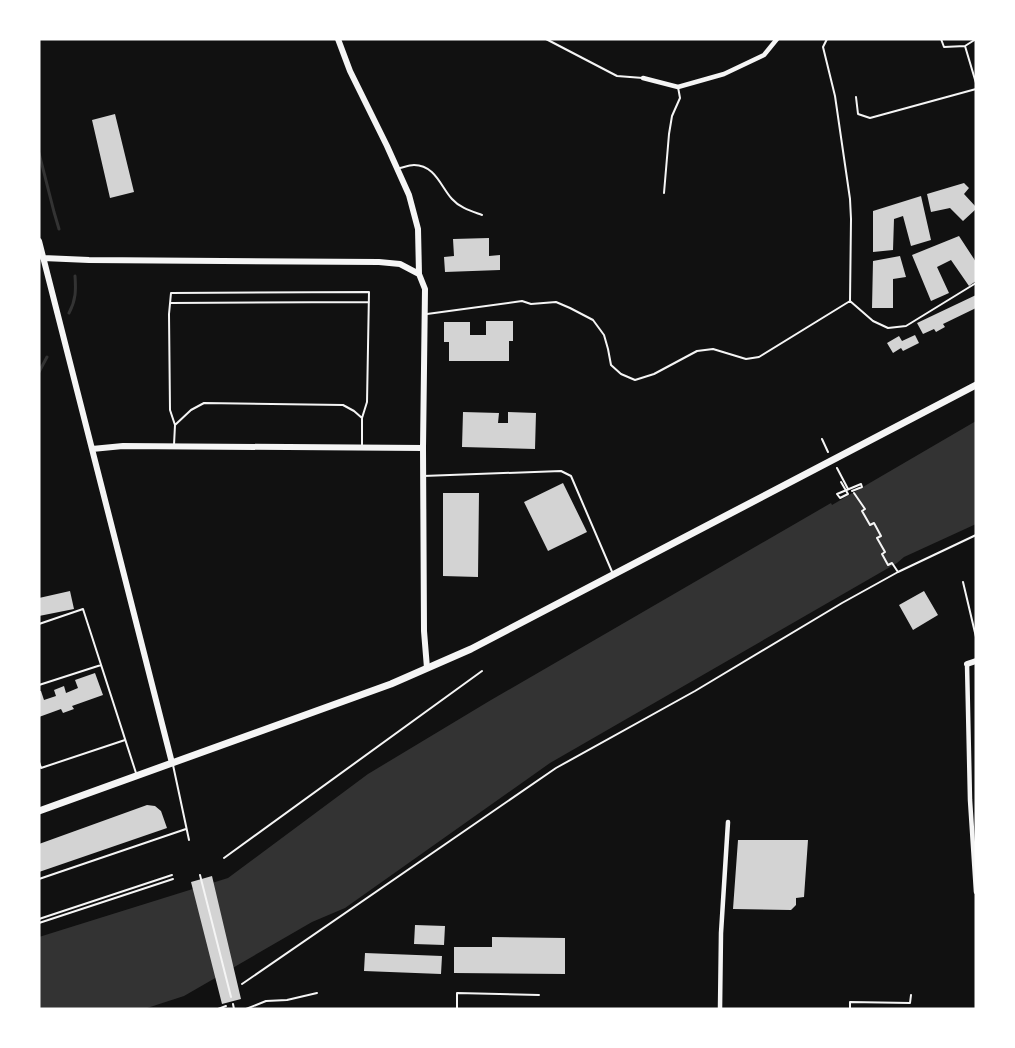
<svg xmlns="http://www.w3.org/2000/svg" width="1015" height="1048" font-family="Lato,sans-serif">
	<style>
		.water { fill: #333 }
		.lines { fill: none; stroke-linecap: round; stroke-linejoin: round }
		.stream { stroke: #333; stroke-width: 3 }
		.building { fill: #d3d3d3 }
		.path { stroke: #f5f5f5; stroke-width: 2 }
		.service { stroke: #f5f5f5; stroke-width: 2 }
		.minor { stroke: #f5f5f5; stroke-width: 4.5 }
		.tertiary { stroke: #f5f5f5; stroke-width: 6 }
		.secondary { stroke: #f5f5f5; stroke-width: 7 }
	</style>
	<rect width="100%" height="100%" fill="#111"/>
	<path class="water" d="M976,421v103l-72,33 -7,6 -347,200 -205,145 -33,14 -128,74 -40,13h-105v-72l189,-59 140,-104 123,-74 340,-197 1,2z"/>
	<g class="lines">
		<path class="stream" d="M39,153l15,59 5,17
			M69,313c7,-13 7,-23 6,-37
			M39,372l8,-15"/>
	</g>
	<path class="building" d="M115,114l19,78 -24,6 -18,-78z
		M964,183l5,5 -5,6 12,13v2l-13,12 -13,-13 -19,4 -4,-18z
		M921,196l10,44 -20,6 -8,-30 -9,3 -1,31 -20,2v-41z
		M959,236l17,26v19l-7,5 -18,-26 -14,7 12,26 -18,8 -19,-46z
		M489,238v18l11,-1v15l-55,2 -1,-15 10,-1 -1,-17z
		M900,256l6,21 -13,2v29h-21l1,-47z
		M976,295v13l-33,16 2,3 -9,5 -2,-3 -11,5 -6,-11z
		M486,321h27v20h-4v20h-60v-19h-5v-20h26v13h16z
		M915,335l4,8 -16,8 -2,-3 -8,5 -6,-10 12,-7 3,5z
		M463,412l36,1 -1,10h10v-11l28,1 -1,36 -73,-2z
		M563,483l24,49 -39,19 -24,-49z
		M443,493h36l-1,84 -35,-1z
		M70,591l4,18 -35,7v-18z
		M924,591l14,24 -25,15 -14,-25z
		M95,673l8,22 -31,11 2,3 -11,4 -2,-4 -22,8v-26h2l3,9 12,-4 -2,-6 10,-4 2,7 12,-5 -3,-8z
		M147,805l8,1 6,5 6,17 -128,44v-28z
		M738,840h70l-4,57 -8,1v7l-5,5 -58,-1z
		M212,876l29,123 -19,5 -31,-122z
		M415,925l30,1 -1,19 -30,-1z
		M492,937l73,1v36l-111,-1v-26h38z
		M365,953l77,3 -1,18 -77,-3z"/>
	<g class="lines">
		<path class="path" d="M822,439l6,13
			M837,468l11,21
			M841,482l7,12 -8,4 -3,-4 24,-10 1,3 -10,4
			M854,493l11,16 -3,2 8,14 4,-2 7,13 -4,2 8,14 -3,2 6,11 4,-2 6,9
			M224,858l258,-187
			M200,875l31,122
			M39,919l133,-44
			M39,923l134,-44
			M242,984l314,-216 139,-77 147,-88 56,-31 78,-37
			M218,1009l8,-3"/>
		<path class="service" d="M546,39l71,37 26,2
			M827,39l-4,8 12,49 15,103 1,20 -1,82 23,20 15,7 18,-2 70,-43
			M941,39l3,8 21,-1 11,37
			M965,46l11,-7
			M856,97l2,17 12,4 106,-29
			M400,168c4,-1 10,-3 14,-3 21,0 27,22 38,34 8,9 19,12 30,16
			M664,193l5,-59 3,-18 8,-18 -2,-11
			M171,303l198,-1
			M427,314l95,-13 9,3 25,-2 14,6 23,12 11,15 4,14 3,16 10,9 14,6 19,-6 43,-23 16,-2 33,10 13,-2 91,-56
			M175,425l16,-15 13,-7 139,2 11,6 8,7
			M174,445l1,-20 -5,-15 -1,-96 2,-21 198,-1 -2,110 -5,16v29
			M423,476l138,-5 10,5 42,98
			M963,582l13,55
			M39,624l44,-15 53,164
			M39,685l62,-20
			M39,762l2,6 84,-28
			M173,765l16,75
			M39,879l147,-50
			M233,1004l1,5
			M246,1009l20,-8 21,-1 30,-7
			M457,1009v-16l82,2
			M850,1009v-7l60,1 1,-8"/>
		<path class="minor" d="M643,78l35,9 46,-13 40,-19 13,-16
			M967,664l3,136 6,92
			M720,1009l1,-76 7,-111"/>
		<path class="tertiary" d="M338,39l12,32 37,75 22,49 9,34 1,45
			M39,241l133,522
			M43,258l46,2 290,2 21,2 19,10 6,15 -2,159 1,183 3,37
			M92,449l31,-3 300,2
			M967,664l9,-3"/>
		<path class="secondary" d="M39,811l352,-127 80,-35 505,-264"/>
	</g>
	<rect width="1015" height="1048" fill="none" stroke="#ffffff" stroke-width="81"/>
</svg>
